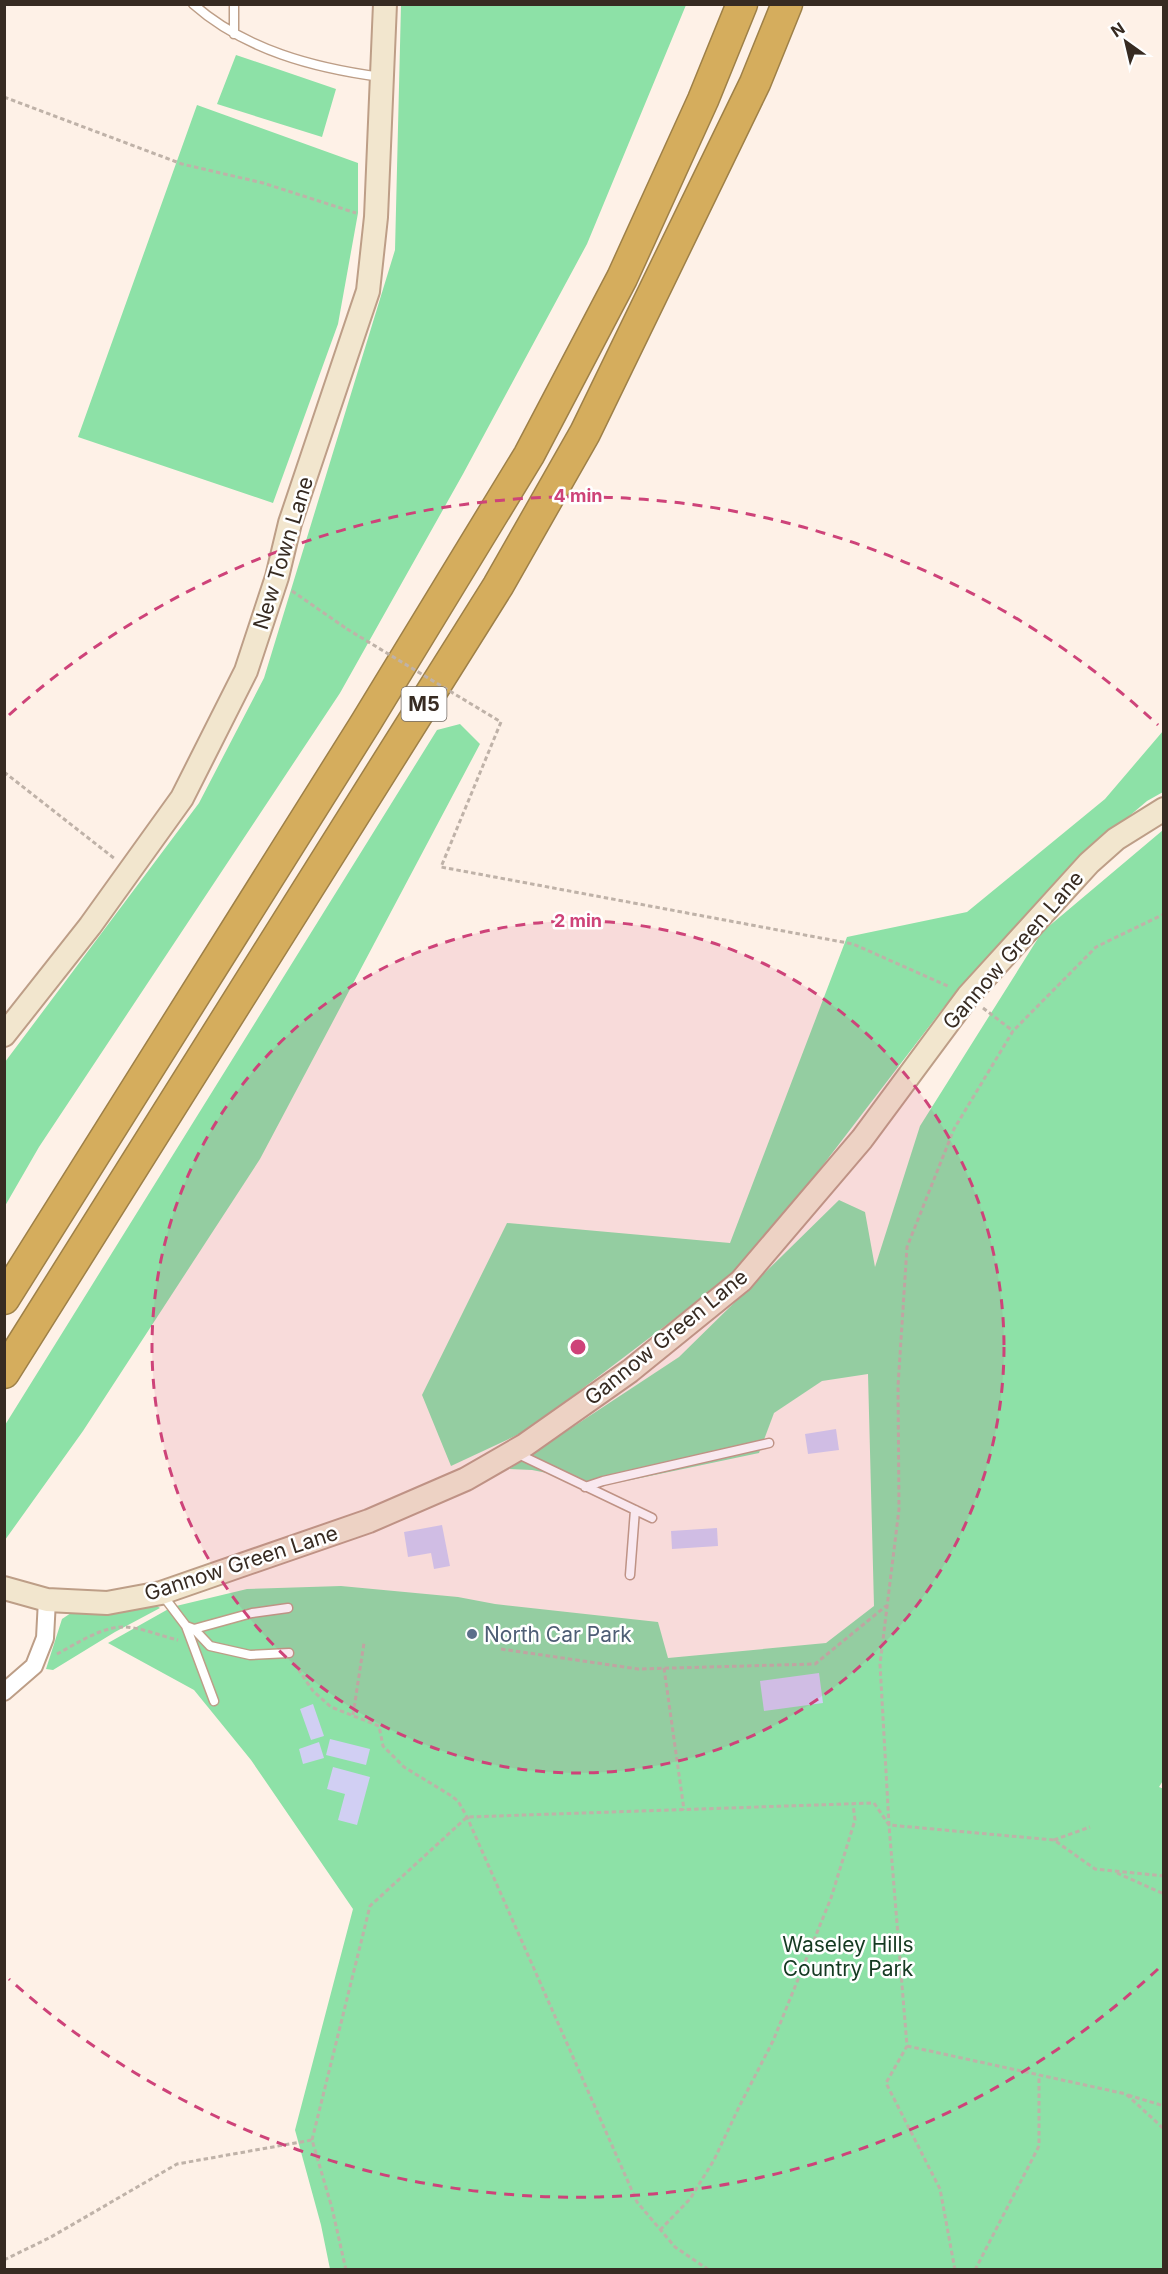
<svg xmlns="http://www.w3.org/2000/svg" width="1168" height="2274" font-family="Inter,sans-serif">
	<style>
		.green { fill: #8de1a7 }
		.building { fill: #d1cff3 }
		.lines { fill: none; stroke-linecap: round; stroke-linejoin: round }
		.lane-casing { stroke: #bd9e87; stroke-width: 11 }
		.street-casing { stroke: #bd9e87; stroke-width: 20 }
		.secondary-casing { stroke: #bd9e87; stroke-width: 26 }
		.highway-casing { stroke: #9e8048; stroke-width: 33 }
		.path { stroke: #bfb2a8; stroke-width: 3; stroke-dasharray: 4.5 3; stroke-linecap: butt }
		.lane { stroke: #fff; stroke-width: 8 }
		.street { stroke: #fff; stroke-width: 16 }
		.secondary { stroke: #f2e6ce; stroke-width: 22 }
		.highway { stroke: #d5ad5d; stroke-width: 30 }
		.path-bridge { stroke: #bfb2a8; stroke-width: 3; stroke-dasharray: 4.5 3; stroke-linecap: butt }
		.ring { fill: none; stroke: #ce4379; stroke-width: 3; stroke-dasharray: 10 8 }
		.service-dot { fill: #5c6f8a; stroke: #fff; stroke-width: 2 }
		.labels { text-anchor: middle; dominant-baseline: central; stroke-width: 5; stroke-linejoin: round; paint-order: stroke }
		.shield { fill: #fff; stroke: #736b64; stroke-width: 1.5 }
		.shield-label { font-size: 20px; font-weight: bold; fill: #372b22 }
		.street-label { font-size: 21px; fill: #372b22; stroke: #fff }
		.service-label { font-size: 21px; fill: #4e5e75; stroke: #fff; text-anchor: start }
		.park-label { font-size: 21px; fill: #153a22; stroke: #fff }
		.centre { fill: #ce4379; stroke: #fff; stroke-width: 3 }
		.ring-label { font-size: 18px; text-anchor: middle; font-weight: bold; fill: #ce4379; stroke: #fff; stroke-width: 5; stroke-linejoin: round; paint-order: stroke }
	</style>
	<rect width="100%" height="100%" fill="#fef1e7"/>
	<path class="green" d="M401,5h285l-99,239 -124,230 -123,219 -301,454 -34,59v-144l194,-259 65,-125 131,-428z
		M236,55l100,34 -14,48 -105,-33z
		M197,105l161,58v50l-20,111 -65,179 -195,-66z
		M460,724l20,20 -220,415 -177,272 -78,109v-115l432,-695z
		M1163,731v61l-16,9 -73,62 -130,144 -196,256 -220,167 -77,36 -29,-71 85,-172 223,20 117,-306 120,-25 138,-113z
		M1163,830l1,949 -5,8 5,2 -1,480h-833l-9,-44 -26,-95 58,-221 -102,-149 -57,-70 -86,-47 64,-36 75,-18 94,-3 117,11 37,7 163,18 10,36 158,-15 48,-37 -6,-232 -46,7 -48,32 -15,40 -152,32 -75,-15 -23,-1 170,-112 160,-157 26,12 10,55 45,-141 122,-194z
		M148,1600l12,8 -45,24 -62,38 -7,-1 16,-50 12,-8z"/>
	<path class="building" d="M836,1429l3,21 -31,4 -3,-20z
		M442,1525l8,41 -16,3 -3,-16 -23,4 -4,-25z
		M717,1528l1,18 -46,3 -1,-18z
		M819,1673l4,30 -59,8 -4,-30z
		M313,1704l11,32 -13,4 -11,-31z
		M330,1739l40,10 -4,16 -40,-10z
		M319,1742l5,16 -21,6 -4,-15z
		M333,1767l37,10 -13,48 -19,-5 7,-26 -18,-5z"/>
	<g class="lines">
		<defs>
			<path id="lane" d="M193,4c52,46 121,64 188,73
				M234,34v-30
				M516,1453l136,65
				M585,1487l18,-6 166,-38
				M630,1575l5,-65
				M161,1593l25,33 8,3 16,17 40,9 39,-2
				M186,1626l28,75
				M194,1629l58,-16 36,-5"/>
			<path id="street" d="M4,1692l30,-26 11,-28 2,-38"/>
			<path id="secondary" d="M4,1035l86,-109 92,-128 64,-127 31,-94 13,-54 78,-232 8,-74 9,-213
				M4,1588l43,12 60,3 54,-10 208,-72 97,-42 59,-34 105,-74 111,-90 121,-142 106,-143 121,-133 27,-24 48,-30"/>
			<path id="highway" d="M4,1299l361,-575 164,-269 93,-177 81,-178 39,-96
				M4,1373l494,-787 87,-153 170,-350 32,-79"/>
		</defs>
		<use href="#lane" class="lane-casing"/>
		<use href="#street" class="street-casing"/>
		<use href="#secondary" class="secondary-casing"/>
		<use href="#highway" class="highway-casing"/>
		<path class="path" d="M4,97l178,67 81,19 93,30
			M292,591l55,38
			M501,722l-60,145 412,77 97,43
			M4,772l111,87
			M983,1008l30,23
			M501,1649l137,20 177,-5 71,-58
			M57,1654c19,-10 44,-27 66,-27 18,0 37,9 55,13
			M294,1663l19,28 18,16 48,19 4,20 21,21 46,28 8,6 9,16 170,385 38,45 34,23
			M664,1668l20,142
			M353,1715l11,-72
			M1054,1840l36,-13
			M1117,1873l47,21
			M907,2046l219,48 38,35
			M1128,2095l36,11
			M312,2140l58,-234 97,-89 407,-14 15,22 165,15 41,29 69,7
			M660,2230l30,-31 24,-39 25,-53 34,-66 58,-143 24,-78 -2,-16
			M4,2260l47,-23 126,-73 135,-24 20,68 14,62
			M955,2270l-15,-81 -54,-106 21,-37 -18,-221 -9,-161 19,-155 -1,-123 9,-139 47,-118 59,-98 83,-84 68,-33
			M975,2270l64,-124v-71"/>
		<use href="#lane" class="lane"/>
		<use href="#street" class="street"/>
		<use href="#secondary" class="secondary"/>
		<use href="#highway" class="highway"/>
		<path class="path-bridge" d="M347,629l154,93"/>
	</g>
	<circle cx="578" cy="1347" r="426" fill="#ce4379" fill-opacity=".12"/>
	<g class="ring">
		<circle cx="578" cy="1347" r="426"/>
		<path d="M1158 1969A851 851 0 0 1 9 1979M9 715A851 851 0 0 1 1158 725"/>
	</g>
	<circle class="service-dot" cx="472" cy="1634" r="6"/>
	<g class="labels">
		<rect class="shield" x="401.5" y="687" width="45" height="34" rx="4.5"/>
		<g class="shield-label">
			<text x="424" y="704">M5</text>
		</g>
		<g class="street-label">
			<text transform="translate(283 553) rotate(-73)">New Town Lane</text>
			<text transform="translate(1013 950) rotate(-49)">Gannow Green Lane</text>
			<text transform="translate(666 1337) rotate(-39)">Gannow Green Lane</text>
			<text transform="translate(241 1563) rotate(-18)">Gannow Green Lane</text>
		</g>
		<g class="service-label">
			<text x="484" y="1634">North Car Park</text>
		</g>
		<g class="park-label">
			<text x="848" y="1944">Waseley Hills<tspan x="848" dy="24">Country Park</tspan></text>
		</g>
	</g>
	<circle cx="578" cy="1347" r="9" class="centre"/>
	<g class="ring-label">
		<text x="578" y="502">4 min</text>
		<text x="578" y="927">2 min</text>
	</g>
	<rect width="1168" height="2274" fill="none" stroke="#372b22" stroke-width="12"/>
	<g transform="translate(1126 42) rotate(326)" stroke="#ffffff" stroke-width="4.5" paint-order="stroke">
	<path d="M0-4.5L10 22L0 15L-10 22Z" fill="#372b22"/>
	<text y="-9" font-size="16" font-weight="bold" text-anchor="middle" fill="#372b22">N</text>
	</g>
</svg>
